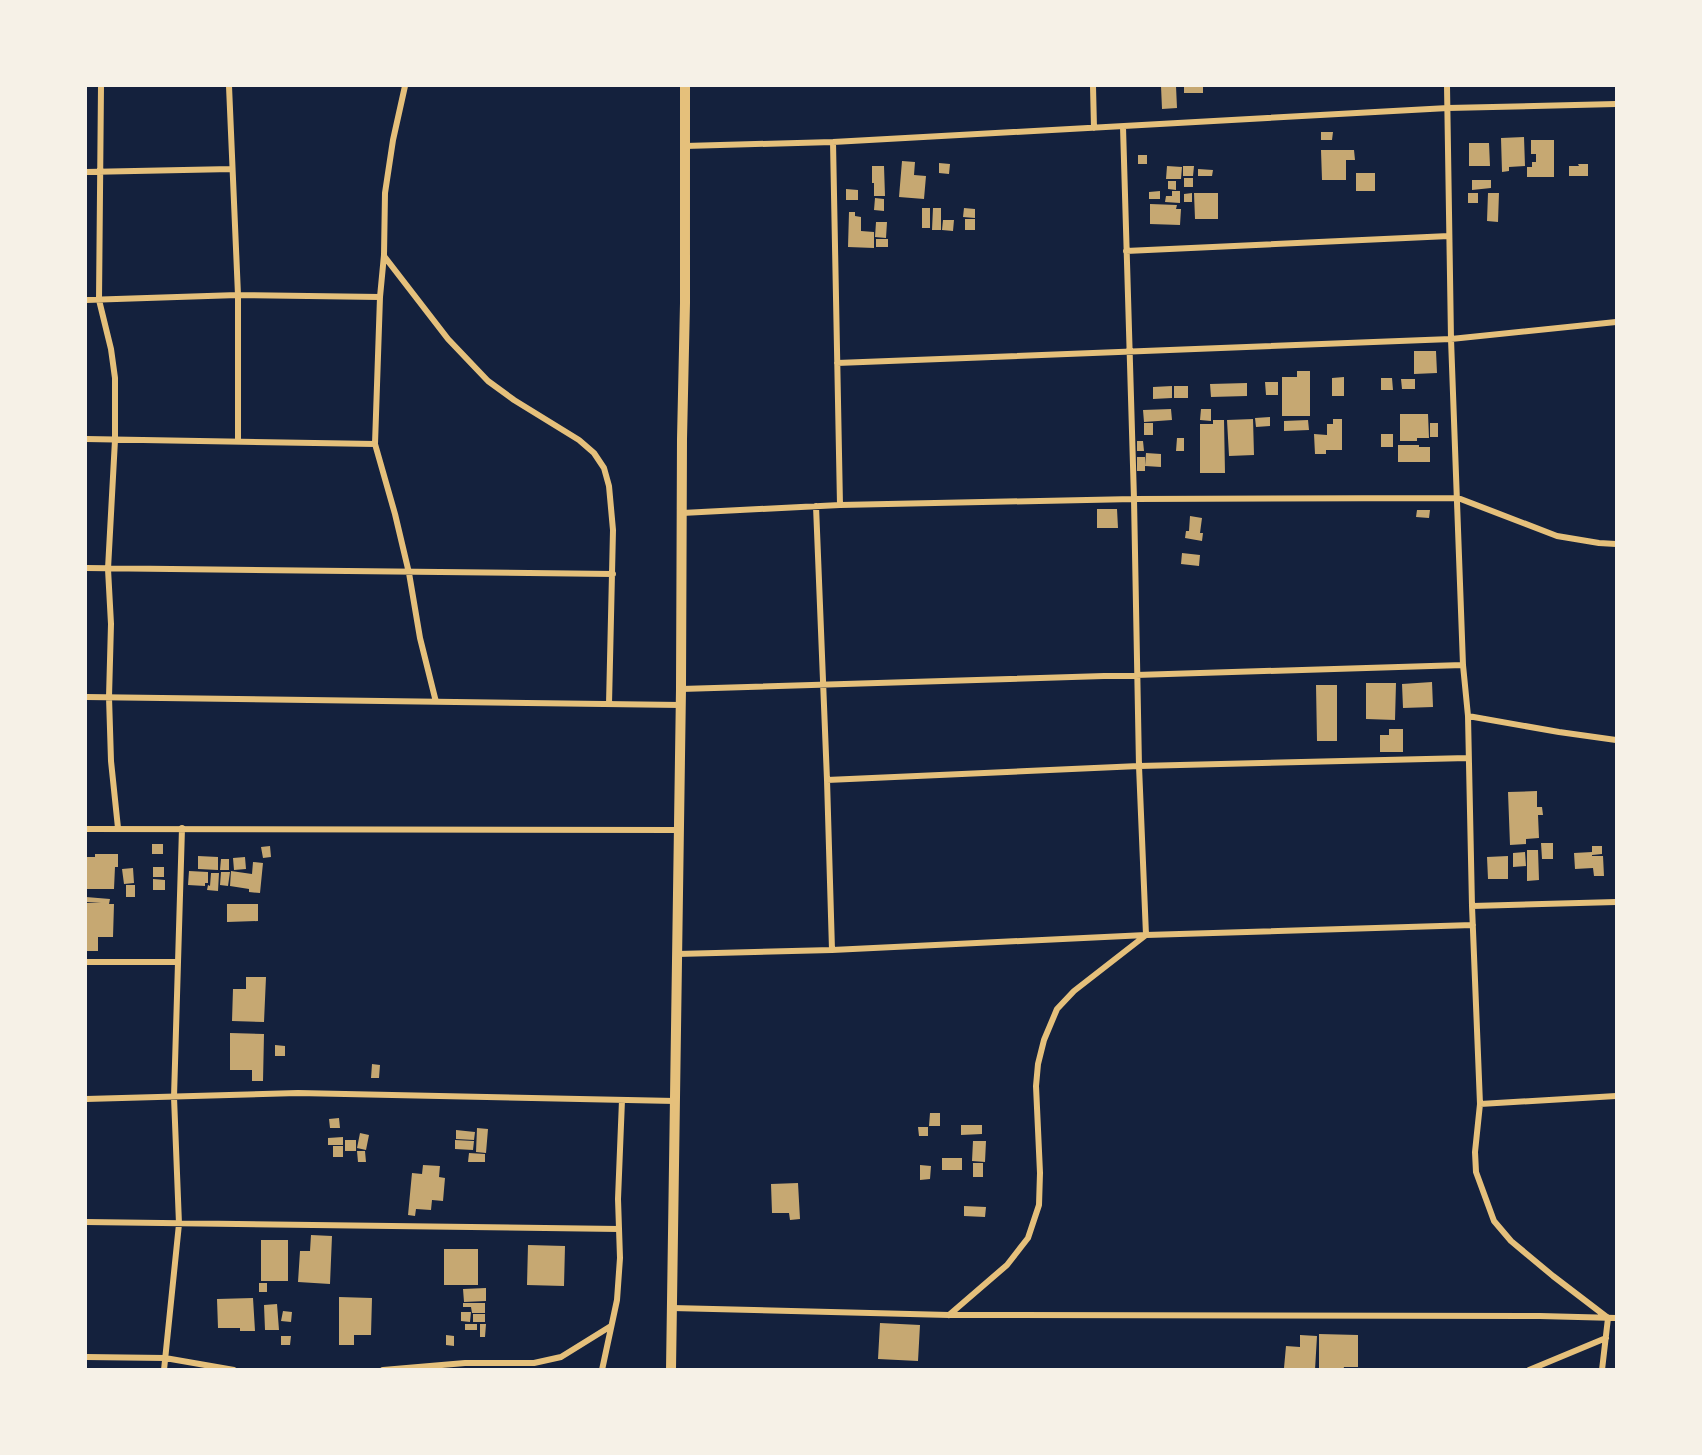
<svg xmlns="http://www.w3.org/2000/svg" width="1702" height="1455" font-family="Lato,sans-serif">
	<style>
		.building { fill: #c6a872 }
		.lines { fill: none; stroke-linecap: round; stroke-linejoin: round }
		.minor { stroke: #e5c07b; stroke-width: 6 }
		.tertiary { stroke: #e5c07b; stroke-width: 10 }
	</style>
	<rect width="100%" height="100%" fill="#14213d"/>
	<path class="building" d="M1161,86h15l1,22 -15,1z
		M1184,86h19v7h-19z
		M1321,132h12l-1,8h-11z
		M1524,137l1,29 -16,1v4l-7,1 -1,-34z
		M1531,140h23v37h-27v-10h5v-5h4v-8h-5z
		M1469,143h20l1,23h-21z
		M1321,150h33l1,10h-9v20h-24z
		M1138,155h9v9h-9z
		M902,161l13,1 -1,13 12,1 -2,23 -25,-2z
		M939,163l11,1 -1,10 -10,-1z
		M1578,164h10v12h-19v-10h10z
		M872,166h12l1,30h-11v-13h-2z
		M1167,166l15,1 -1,12h-15z
		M1183,166h11l-1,10h-10z
		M1198,169l15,1 -1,6h-14z
		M1356,173h19v18h-19z
		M1184,178h9v9h-9z
		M1472,180h19v8l-19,2z
		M1168,181h8v9l-8,-1z
		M846,189l12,1v10h-12z
		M1160,191v8h-11v-7z
		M1172,191h8v12l-15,-1 1,-6h6z
		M1192,193v9h-8v-8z
		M1194,193h24v26h-23z
		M1468,193h10v10h-10z
		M1488,193h11l-1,29 -11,-1z
		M875,198l9,1v12l-10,-1z
		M1150,204l27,1 -1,4h5l-1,16 -30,-1z
		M922,208h8v20h-8z
		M933,208h8v22h-9z
		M964,208l11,1v9l-12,-1z
		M849,212h6v4l6,1v14l13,1v16l-26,-1z
		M965,219h10v11h-10z
		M943,220h11l-1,11 -11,-1z
		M876,222h11l-1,16 -11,-1z
		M876,239h12v8h-12z
		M1414,351h22l1,22 -23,1z
		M1297,371h13v45h-28v-39h15z
		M1344,377v19h-12v-18z
		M1381,378h11l1,12h-12z
		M1401,379h14v10h-13z
		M1265,382h13v13h-12z
		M1247,383v13l-36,1 -1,-13z
		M1172,386v12l-19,1v-12z
		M1174,386h14v12h-14z
		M1171,409l1,11 -28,2 -1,-12z
		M1201,409h10v12l-11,-1z
		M1400,414h28l1,24h-12v3h-17z
		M1270,417v9l-14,1 -1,-9z
		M1253,419l1,36 -25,1 -2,-36z
		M1333,419h9v31h-16v4h-11l-1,-20 13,1v-11h6z
		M1213,420h11l1,53h-25v-49h13z
		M1308,420l1,10 -25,1v-10z
		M1144,423h9v12h-9z
		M1430,423h8v14h-8z
		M1381,434h12v13h-12z
		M1177,438h7v13h-8z
		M1137,441h6l1,10h-7z
		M1398,445h21v2h11v15h-32z
		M1146,453l15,1v13l-16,-1z
		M1137,457h8v14h-8z
		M1097,509h20l1,19h-21z
		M1417,510h13l-1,8 -13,-1z
		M1190,516l12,2 -2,15h3l-1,8 -17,-3 1,-7h3z
		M1182,553l18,2 -1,11 -18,-2z
		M1432,682l1,25 -30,1 -1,-24z
		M1366,683h30l-1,37 -29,-1z
		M1316,685h21v56h-20z
		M1389,729h14v23h-23v-17h9z
		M1537,791v16h5l1,8h-5l1,23 -13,1v5l-16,1 -2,-53z
		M1541,843h12v16h-11z
		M152,844h11v10h-11z
		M270,846l1,11 -8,1 -2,-11z
		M1592,846h10v8l-10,1v1h11l1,20h-10l-1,-8 -18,1 -1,-16 18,-1z
		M1527,850h11l1,30 -12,1z
		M1525,852l1,14 -13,1v-14z
		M95,854h23v13h-3l-1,22h-28v-32h9z
		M198,856l20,1v13l-20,-1z
		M1508,856v23h-20l-1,-22z
		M245,857l1,12 -12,1 -1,-12z
		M221,859h8v11h-9z
		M253,862l10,1 -3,30 -11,-1v-3l-19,-3 1,-15 21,3z
		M153,867h11v10h-11z
		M133,868l1,15 -10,1 -2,-15z
		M189,871l19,1v11h-3v3l-17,-1z
		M221,872h9l-2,14 -8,-1z
		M211,873h8l-1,18 -11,-1 1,-5 2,1z
		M153,879l12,1v10h-12z
		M126,885h9v12h-9z
		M86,897l24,2 -1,5h5l-1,33h-15v14h-12v-48h15l-15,-1z
		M227,904h31v17l-31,1z
		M246,977h20l-2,45 -32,-1 1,-32h13z
		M230,1033l34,1 -1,47h-11v-11h-22z
		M275,1045l10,1v10h-10z
		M372,1064l8,1 -1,13h-8z
		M930,1113h10v13h-11z
		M339,1118l1,10h-10l-1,-9z
		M961,1125h21v9l-21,1z
		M918,1127h10v9h-9z
		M477,1128l11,1 -2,24 -10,-1z
		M456,1130l19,2 -1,8 -18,-1z
		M360,1133l9,2 -3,15 -9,-2z
		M343,1137v8h-15v-7z
		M345,1140h11v11h-11z
		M455,1140l19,1 -1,9 -18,-1z
		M973,1141h13l-1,21 -13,-1z
		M333,1146h10v11h-10z
		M357,1151h8l1,11h-8z
		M469,1153l16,1v8h-17z
		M942,1158h20v12h-20z
		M973,1163h10v14h-10z
		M423,1165l17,1 -1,11 6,1 -2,23 -11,-1 -1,10 -15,-1 -1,7 -7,-1 4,-42 10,1z
		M920,1165l11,1 -1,13 -10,1z
		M798,1183l2,36 -10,1 -1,-7h-17l-1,-29z
		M964,1206l22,1 -1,10 -21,-1z
		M311,1235l21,1 -2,48 -32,-2 2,-31h10z
		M261,1240h27v41h-27z
		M528,1245l37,1 -1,40 -37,-1z
		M444,1249h34v36h-34z
		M259,1283h8v9h-8z
		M486,1288v13l-22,1 -1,-13z
		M339,1297l33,1 -1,37h-17v10h-15z
		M253,1298l2,33h-15v-3h-22l-1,-29z
		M463,1303h22v10h-13l-1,-6h-8z
		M277,1304l2,26h-14l-1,-25z
		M283,1311l9,1 -1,10 -10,-1z
		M461,1312h10l-1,10 -9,-1z
		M473,1314h12v8h-12z
		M880,1323l40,2 -2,36 -40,-2z
		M465,1324h12v6h-12z
		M480,1324h6l-1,13h-5z
		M1319,1334l39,1v32h-14l-1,3h-24z
		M446,1335l8,1v10l-8,-1z
		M1300,1335l17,1 -2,34 -31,-2 2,-22 14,1z
		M281,1336h10l-1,9h-9z"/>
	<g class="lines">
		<path class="minor" d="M101,86l-2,214 12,49 4,29v62l-7,129 3,55 -2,73 2,64 7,67
			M405,86l-12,54 -8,53 -1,62 -4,42 -5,147 20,70 14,59 11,65 16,64
			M1093,86l1,42
			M1447,86l4,253 12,326 5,51 4,190 8,198 -5,48 1,20 18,49 17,20 42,35 55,42
			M833,142l7,363
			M685,146l148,-4 615,-34 168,-4
			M86,172l146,-3
			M1126,251l323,-15
			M384,256l64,83 40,42 26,19 65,40 15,13 10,15 5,18 4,44 -4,174
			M86,300l152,-5 -9,-209
			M837,363l614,-24 165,-17
			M86,439l289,5
			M238,441v-146l142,2
			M816,506l11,274 5,170
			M682,513l158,-8 294,-6 324,-1 99,38 42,7 17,1
			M86,568l527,6
			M681,689l782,-24
			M86,697l595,8
			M1468,716l91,16 57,8
			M827,780l312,-14 329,-8
			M86,829l592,1
			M1472,906l144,-4
			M677,954l155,-4 314,-15 327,-10
			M86,962h92
			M86,1099l212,-6 377,8
			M1480,1104l136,-8
			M86,1222l533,7
			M672,1308l277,7 591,1 76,2
			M949,1315l58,-50 21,-27 11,-33 1,-32 -4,-87 2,-22 6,-24 13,-31 17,-18 72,-56 -7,-169 -5,-267 -11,-372
			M86,1357l79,1 69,12
			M164,1370l15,-146 -5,-127 8,-269
			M383,1370l82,-7h69l27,-6 50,-31
			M602,1370l15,-70 3,-42 -2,-59 4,-99
			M1529,1370l77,-32
			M1602,1370l6,-52"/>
		<path class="tertiary" d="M671,1370l10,-681 1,-250 3,-136v-217"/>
	</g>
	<rect width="1702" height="1455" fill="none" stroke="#f6f1e7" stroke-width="174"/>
</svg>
